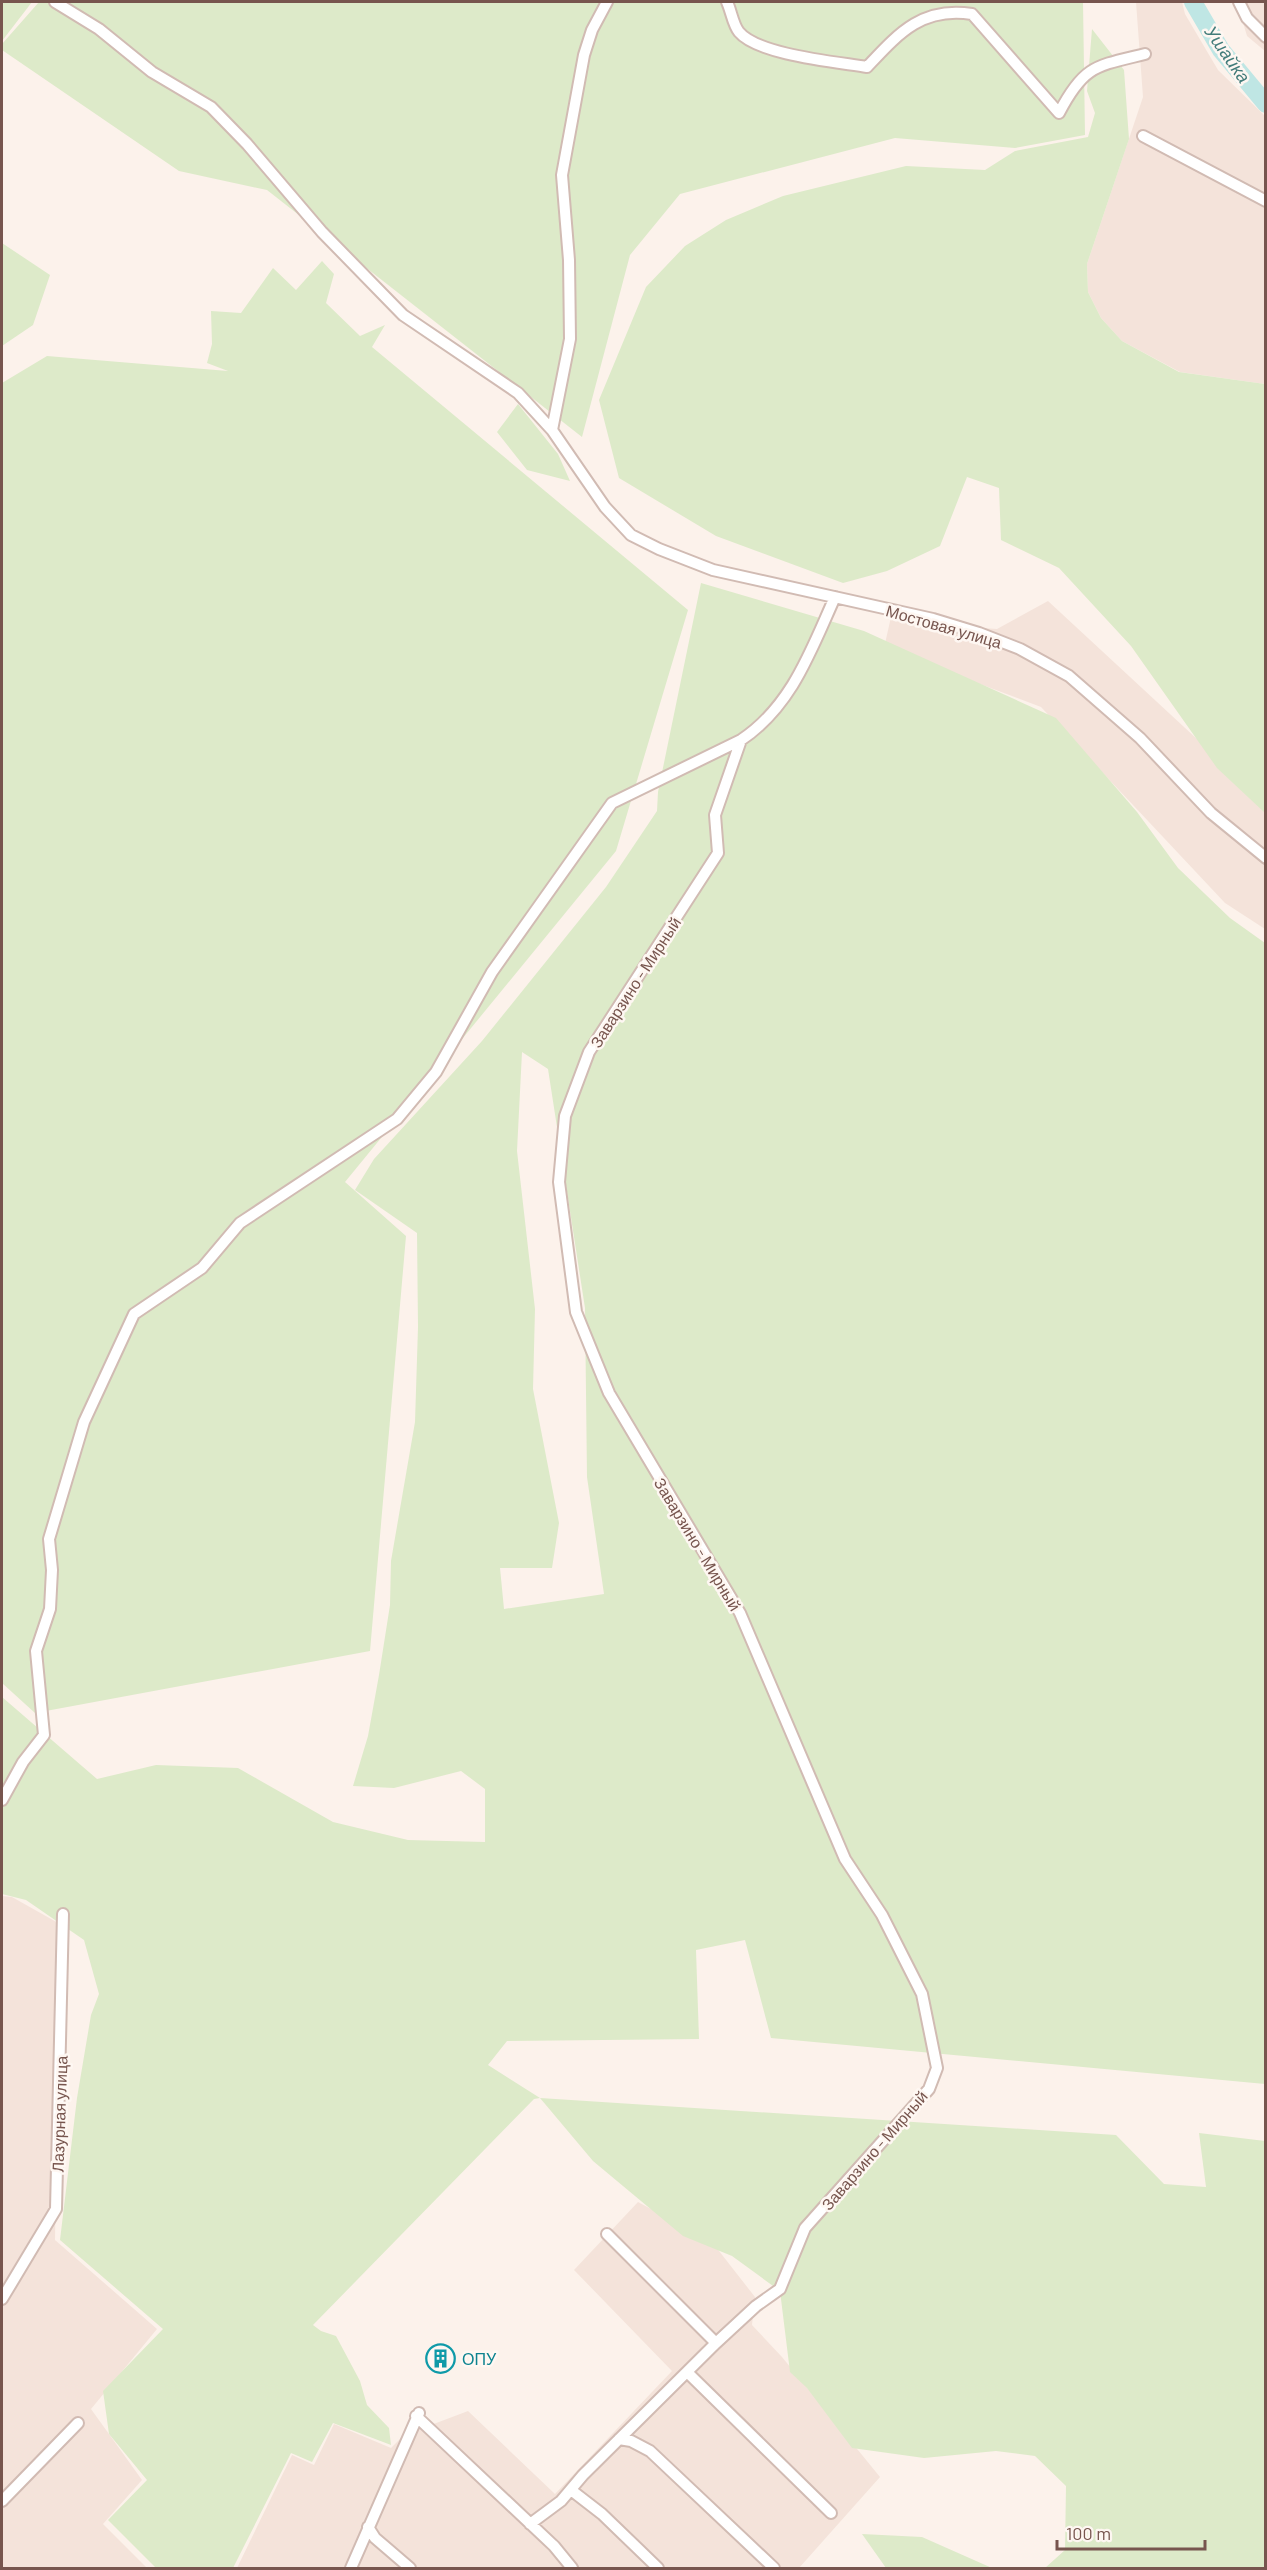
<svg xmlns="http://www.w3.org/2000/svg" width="1267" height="2570" font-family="Barlow,sans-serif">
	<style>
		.residential { fill: #f4e3da }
		.green { fill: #ddeac9; fill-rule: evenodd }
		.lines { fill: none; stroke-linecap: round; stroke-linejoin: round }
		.river { stroke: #bfe6e4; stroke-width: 18 }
		.street-casing { stroke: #d1bbb3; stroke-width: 14 }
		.street { stroke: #fff; stroke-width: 10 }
		.labels { text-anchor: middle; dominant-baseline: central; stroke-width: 5; stroke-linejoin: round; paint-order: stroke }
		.street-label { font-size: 16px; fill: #77554e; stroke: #fef7f2 }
		.culture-label { font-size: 16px; fill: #0d838f; stroke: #fef7f2; text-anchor: start }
		.water-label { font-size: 18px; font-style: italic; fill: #427c7a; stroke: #fef7f2 }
	</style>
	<rect width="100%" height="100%" fill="#fcf2eb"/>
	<path class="residential" d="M1136,2h46l3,12 33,56 47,46v268l-85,-12 -58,-31 -21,-23 -13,-26 -1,-28 56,-167z
		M1237,2h28v49l-18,-15z
		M1048,601l217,201v127l-40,-26 -184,-196 -157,-59 7,-31 37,7 69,5z
		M2,1896l10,1 48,27 -5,316 102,89 -66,80 51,71 -39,44 44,44h-145z
		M638,2202l74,40 43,55 -3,28 30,32 98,120 -81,91h-562l55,-113 22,10 20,-41 57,24 26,-26 14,3 37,-14 87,83 117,-123 -98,-101z"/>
	<path class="green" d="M2,2h30l-30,39z
		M39,2h1044l2,133 -70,13 -120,-10 -215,56 -50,61 -48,182 -315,-247 -88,-19 -177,-121v-6z
		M1092,29l32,41 5,69 -42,125 1,28 13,26 21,23 57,31 86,12v429l-48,-45 -86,-122 -72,-78 -58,-28 -2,-52 -32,-11 -27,69 -53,25 -44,12 -127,-47 -97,-58 -20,-78 47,-113 39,-41 41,-26 57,-24 123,-30 79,4 30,-19 73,-14 7,-24 -8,-22z
		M2,243l48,32 -17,50 -31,21z
		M322,261l12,13 -8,29 34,33 25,-11 -13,22 316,263 -72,241 -271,331 61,54 -36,415 -335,62 -33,-30v-1300l45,-27 181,15 -21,-8 5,-19 -1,-33 30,2 32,-45 23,22z
		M518,404l40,50 12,27 -43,-11 -30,-38z
		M701,583l163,48 192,87 81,94 41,56 52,50 35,25v1141l-494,-46 -26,-98 -49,10 3,89 -192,2 -19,24 52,33 576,37 48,49 42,3 -7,-54 66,8v427h-220l20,-18 1,-64 -31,-30 -39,-5 -72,7 -72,-10 -45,-60 -17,-16 -10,-81 -48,-35 -49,-20 -90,-75 -53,-63 -6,1 -221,226 8,6 15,5 24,45 7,24 22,23 2,17 -58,-22 -21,39 -21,-9 -58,115h-77l-48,-48 39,-40 -38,-46 -6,-43 60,-62 -103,-89 17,-142 14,-83 8,-21 -15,-54 -58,-40 -24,-6v-197l95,82 59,-14 82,3 95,54 75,18 77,2v-53l-24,-18 -67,17 -41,-2 15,-50 11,-61 11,-70 1,-44 24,-139 3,-95 -1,-94 -62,-43 19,-31 108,-118 124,-154 51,-76 1,-19zM522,1052l26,17 37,239 2,169 17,117 -100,15 -4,-41h52l7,-45 -26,-134 2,-80 -18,-158z
		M862,2534l60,3 70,31h-106z"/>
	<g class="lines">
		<path class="river" d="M1193,2l28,48 45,54"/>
		<defs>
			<path id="street" d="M55,2l44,27 53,43 59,35 36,37 75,88 81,83 115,78 34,37
				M607,2l-15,28 -8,25 -22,120 7,85 1,79 -18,91 53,77 26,28 28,14 54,21 220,49 46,14 41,16 49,27 71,62 71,75 55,45
				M727,2c4,8 6,23 12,30 19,23 98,30 128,35 31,-33 55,-61 105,-53l87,99c25,-48 37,-47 86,-59
				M1239,2l8,16 19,19
				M1143,136l123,65
				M2,1800l21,-38 21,-27 -8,-84 14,-42 2,-39 -3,-31 35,-117 50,-108 68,-46 38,-45 157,-104 39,-47 56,-100 120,-169 129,-63c51,-34 70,-90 94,-143
				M607,2234l109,109
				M2,2299l54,-90 7,-295
				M688,2373l143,140
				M416,2416l138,130 18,22
				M619,2439l12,2 19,10 124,117
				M571,2490l31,24 56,54
				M2,2501l76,-78
				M530,2524l31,-23 22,-26 133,-132 40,-37 24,-17 25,-61 124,-139 8,-21 -15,-74 -40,-79 -37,-56 -105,-246 -131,-220 -33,-81 -17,-130 6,-66 24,-64 129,-199 -3,-38 26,-75
				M368,2527l7,11 35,30
				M351,2568l68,-155"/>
		</defs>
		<use href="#street" class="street-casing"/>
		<use href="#street" class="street"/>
	</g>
	<defs>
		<symbol id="building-ring" viewBox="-11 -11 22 22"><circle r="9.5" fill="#fef7f2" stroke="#0f9aa8" stroke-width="1.5"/><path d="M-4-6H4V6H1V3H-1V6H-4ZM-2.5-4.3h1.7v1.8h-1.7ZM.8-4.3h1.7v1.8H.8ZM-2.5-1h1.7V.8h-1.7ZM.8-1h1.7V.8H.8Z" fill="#0f9aa8"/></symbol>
	</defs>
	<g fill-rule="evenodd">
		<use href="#building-ring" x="424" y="2342" width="33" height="33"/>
	</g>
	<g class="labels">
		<g class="street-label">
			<text transform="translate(944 626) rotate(16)">Мостовая улица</text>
			<text transform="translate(635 982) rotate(-57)">Заварзино - Мирный</text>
			<text transform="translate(698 1544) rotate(59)">Заварзино - Мирный</text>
			<text transform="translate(59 2114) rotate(-88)">Лазурная улица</text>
			<text transform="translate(874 2150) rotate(-49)">Заварзино - Мирный</text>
		</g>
		<g class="culture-label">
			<text x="462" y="2358">ОПУ</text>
		</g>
		<g class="water-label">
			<text transform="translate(1228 54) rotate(55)">Ушайка</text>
		</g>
	</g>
	<rect width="1267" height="2570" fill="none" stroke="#77554e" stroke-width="6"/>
	<path d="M1057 2540v9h148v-9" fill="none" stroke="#77554e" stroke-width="3"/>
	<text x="1066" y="2540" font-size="18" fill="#77554e" stroke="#fef7f2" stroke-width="4.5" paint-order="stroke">100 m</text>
</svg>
